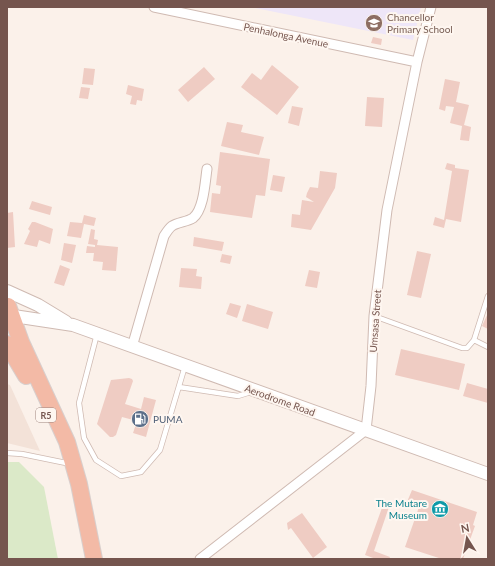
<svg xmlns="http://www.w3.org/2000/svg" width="495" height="566" font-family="Lato,sans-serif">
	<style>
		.residential { fill: #f3e2d8 }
		.education { fill: #eee6f8 }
		.green { fill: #dbe9c8 }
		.building { fill: #efccc3 }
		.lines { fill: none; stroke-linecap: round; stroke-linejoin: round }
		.service-casing { stroke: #cfbab2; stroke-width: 6 }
		.minor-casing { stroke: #cfbab2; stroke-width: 11 }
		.tertiary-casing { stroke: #cfbab2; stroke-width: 14 }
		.trunk-casing { stroke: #d8cfcd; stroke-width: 18 }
		.service { stroke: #fff; stroke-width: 4.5 }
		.minor { stroke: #fff; stroke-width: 9 }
		.tertiary { stroke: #fff; stroke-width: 12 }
		.trunk { stroke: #f3baa6; stroke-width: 16 }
		.labels { text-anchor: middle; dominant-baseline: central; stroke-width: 4; stroke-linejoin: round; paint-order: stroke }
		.shield { fill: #fef6f0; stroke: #9e857f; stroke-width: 1 }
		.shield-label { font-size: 9px; font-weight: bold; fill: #75554e }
		.education-label { font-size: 10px; fill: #785e54; stroke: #fef6f0; text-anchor: start }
		.street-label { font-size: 10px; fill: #75554e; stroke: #fef6f0 }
		.service-label { font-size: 10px; fill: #4e5e75; stroke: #fef6f0; text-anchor: start }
		.culture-label { font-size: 10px; fill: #0d838f; stroke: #fef6f0; text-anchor: end }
	</style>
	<rect width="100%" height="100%" fill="#fbf1ea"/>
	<path class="residential" d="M7,384l3,1 30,66 -33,-8z"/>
	<path class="education" d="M250,7h171l-8,33z"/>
	<path class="green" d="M7,462h12l25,25 14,72h-51z"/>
	<path class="building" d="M373,37l9,2 -1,6 -10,-2z
		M272,65l27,22 -22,28 -36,-28 11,-14 9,7z
		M204,67l11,12 -27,23 -10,-12z
		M84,68l11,1 -2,16 -11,-1z
		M445,79l15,3 -4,20 13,3 -5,20 7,2 -2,14 -9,-1 2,-14 -12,-3 4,-16 -8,-1 -1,5 -6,-2z
		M128,85l16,4 -2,12 -5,-1 -1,5 -6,-1 2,-8 -6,-2z
		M81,87l9,1 -2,11 -9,-1z
		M367,97l17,1 -2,29 -17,-1z
		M292,106l11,2 -4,18 -11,-3z
		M227,122l16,3 -2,7 23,5 -5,18 -38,-9z
		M220,152l50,7 -5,37 -9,-1 -4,23 -42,-6 2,-19 8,1 1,-8 -5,-1z
		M447,163l8,2v3l14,2 -8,52 -15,-3 -2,9 -11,-3 2,-8 9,3 8,-49 -7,-2z
		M320,171l17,2 -2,15 -24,42 -20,-3 1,-13 8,1 2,-15 12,2 -8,-5 1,-4 3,-6 8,1z
		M273,175l12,2 -3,15 -12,-2z
		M32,201l20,6 -2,8 -21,-6z
		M13,212l2,35 -8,1v-35z
		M84,215l12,3 -2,8 -10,-2 -3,14 -14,-2 3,-14 12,1z
		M32,222h3l18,7 -3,15 -11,-4 -2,7 -13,-3 6,-13 -2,-2z
		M91,229l4,1 -1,9 4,1 -1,5 21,2 -2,24 -14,-1 1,-8 -10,-1 1,-8h-8l1,-7 8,1v-2l-7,-1z
		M194,237l30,5 -2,9 -29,-5z
		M64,243l12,2 -4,18 -11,-3z
		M417,251l14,3 -10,44 -14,-3z
		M222,254l10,2 -2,8 -10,-2z
		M60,265l10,4 -6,17 -10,-3z
		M181,268l16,1 -1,7 6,1 -1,12 -22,-2z
		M309,270l11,2 -3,16 -12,-2z
		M230,303l11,3 -4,12 -11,-4z
		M247,304l26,8 -5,17 -26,-8z
		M488,313v16l-6,-3z
		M401,349l64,15 -6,26 -64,-15z
		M129,378l3,1 1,2 -8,23 16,5 3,-12 12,3 -10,37 -13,-4 4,-12 -15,-4 -6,18 -3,2h-3l-13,-13 14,-44z
		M467,383l21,6v14l-25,-7z
		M412,490l65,22 -4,13 2,1 -12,33h-21l-37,-12 14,-40 8,2 -20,-7z
		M383,505l6,2 -15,44 16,6 -1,2h-13l-11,-4z
		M302,513l25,34 -14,11 -22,-30 -3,2 -1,-7z"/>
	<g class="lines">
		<defs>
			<path id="service" d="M374,316l88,32h5l7,-8 14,-44
				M97,334l-18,69 5,35 12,22 25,16 20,-4 19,-22 25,-84
				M474,340l14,7
				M179,387l59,9 13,-4
				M7,453l15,1 44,9"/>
			<path id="minor" d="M154,7l263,55
				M132,347l32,-111c2,-3 5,-8 8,-10 6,-4 15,-4 21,-8 11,-9 12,-36 14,-49
				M200,559l166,-129 5,-44 3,-70 13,-106 30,-148 14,-55"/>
			<path id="tertiary" d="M7,291l31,14 28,17
				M7,315l66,10 415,149"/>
			<path id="trunk" d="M8,306l13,36 46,100 12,42 15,75
				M7,344l19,32"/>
		</defs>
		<use href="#service" class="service-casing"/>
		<use href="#minor" class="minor-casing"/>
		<use href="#tertiary" class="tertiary-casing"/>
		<use href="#trunk" class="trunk-casing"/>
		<use href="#service" class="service"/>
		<use href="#minor" class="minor"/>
		<use href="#tertiary" class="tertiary"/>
		<use href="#trunk" class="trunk"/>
	</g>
	<defs>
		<symbol id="school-disc" viewBox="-11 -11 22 22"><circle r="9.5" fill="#8d6e63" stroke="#fef6f0"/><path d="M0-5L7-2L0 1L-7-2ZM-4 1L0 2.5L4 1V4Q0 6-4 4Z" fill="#fff"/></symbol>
		<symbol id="fuel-disc" viewBox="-11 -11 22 22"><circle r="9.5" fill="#5c6f8a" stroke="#fef6f0"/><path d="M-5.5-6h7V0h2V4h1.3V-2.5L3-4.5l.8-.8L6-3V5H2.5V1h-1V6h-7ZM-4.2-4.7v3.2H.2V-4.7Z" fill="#fff"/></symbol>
		<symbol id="museum-disc" viewBox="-11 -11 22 22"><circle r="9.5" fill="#0f9aa8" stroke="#fef6f0"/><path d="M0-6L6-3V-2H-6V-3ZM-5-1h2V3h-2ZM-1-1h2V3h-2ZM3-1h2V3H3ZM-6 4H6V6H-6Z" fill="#fff"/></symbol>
	</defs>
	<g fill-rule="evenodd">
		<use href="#school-disc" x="364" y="13" width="20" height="20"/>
		<use href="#fuel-disc" x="130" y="409" width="20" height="20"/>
		<use href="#museum-disc" x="430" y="499" width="20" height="20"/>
	</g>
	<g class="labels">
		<rect class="shield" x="36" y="408" width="20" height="14" rx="3"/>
		<g class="shield-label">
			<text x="46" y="415">R5</text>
		</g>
		<g class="education-label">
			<text x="387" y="17">Chancellor<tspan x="387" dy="12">Primary School</tspan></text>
		</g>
		<g class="street-label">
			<text transform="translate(286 35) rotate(12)">Penhalonga Avenue</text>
			<text transform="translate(375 321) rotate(-86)">Umsasa Street</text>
			<text transform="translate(280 400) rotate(20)">Aerodrome Road</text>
		</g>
		<g class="service-label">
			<text x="153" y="419">PUMA</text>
		</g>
		<g class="culture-label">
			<text x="427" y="503">The Mutare<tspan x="427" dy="12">Museum</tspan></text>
		</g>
	</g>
	<rect width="495" height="566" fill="none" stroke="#75554e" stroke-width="16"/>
	<g transform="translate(467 538) rotate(349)" stroke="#fef6f0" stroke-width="3" paint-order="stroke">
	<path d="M0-3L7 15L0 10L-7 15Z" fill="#75554e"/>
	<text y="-6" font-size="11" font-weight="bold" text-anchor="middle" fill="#75554e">N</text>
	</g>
</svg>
